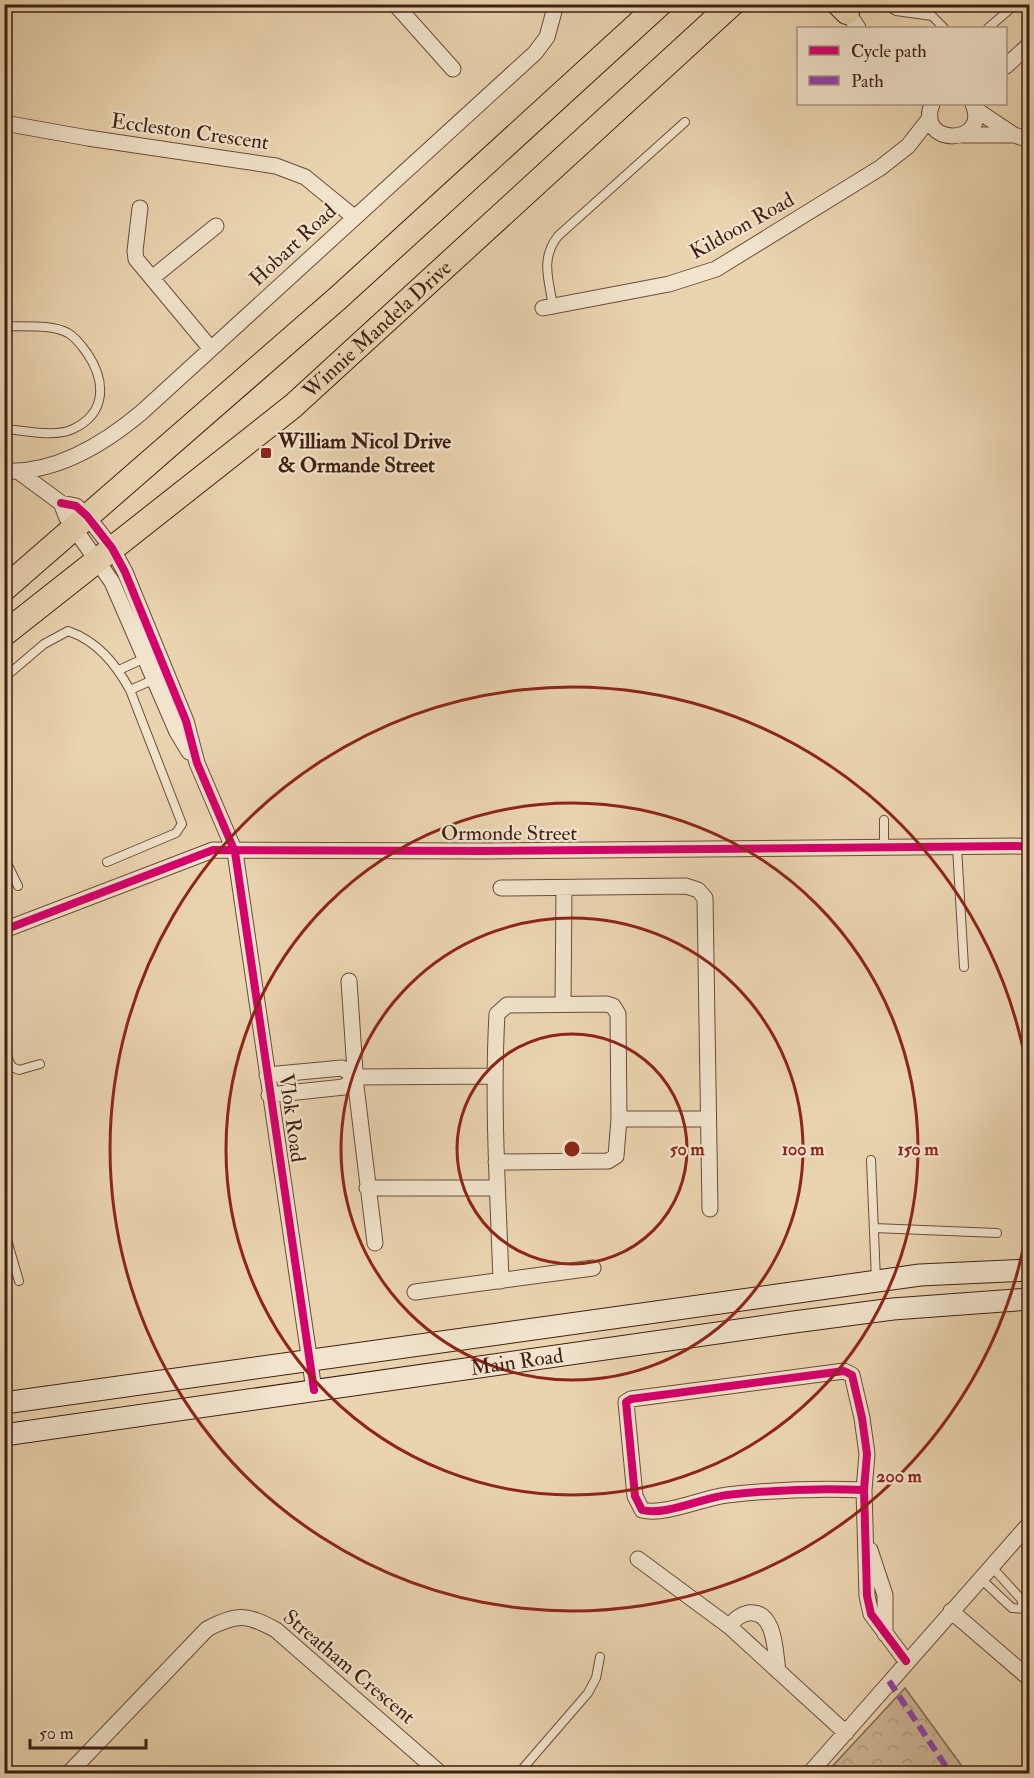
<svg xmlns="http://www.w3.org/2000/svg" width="1034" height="1778" font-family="'IM FELL Double Pica',serif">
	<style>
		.park { fill: url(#park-crowns); stroke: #866a54; stroke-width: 1.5 }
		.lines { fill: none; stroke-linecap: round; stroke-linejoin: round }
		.lane-casing { stroke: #6a4c3a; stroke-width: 10 }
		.street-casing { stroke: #6a4c3a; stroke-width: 17 }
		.secondary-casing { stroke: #3f1f13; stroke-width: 23 }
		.primary-casing { stroke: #3f1f13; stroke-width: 26 }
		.lane { stroke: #f1e3cc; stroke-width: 8 }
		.street { stroke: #f1e3cc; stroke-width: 15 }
		.secondary { stroke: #f1e3cc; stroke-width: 21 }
		.primary { stroke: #ead4b0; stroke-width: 24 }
		.quiet { stroke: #8e44ad; stroke-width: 6; stroke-dasharray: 12 6; stroke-linecap: butt }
		.cycleway-casing { stroke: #f1e3cc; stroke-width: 11 }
		.cycleway { stroke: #d6006c; stroke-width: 8 }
		.ring { fill: none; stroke: #8f2418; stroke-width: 3 }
		.poi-dot { fill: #8f2418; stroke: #f1e3cc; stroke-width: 2 }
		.labels { text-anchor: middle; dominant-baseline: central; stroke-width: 4.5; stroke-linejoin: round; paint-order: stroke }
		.street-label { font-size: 21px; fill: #3f1f13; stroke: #f1e3cc }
		.poi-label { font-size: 21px; font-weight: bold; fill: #3f1f13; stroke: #f1e3cc; text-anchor: start }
		.centre { fill: #8f2418; stroke: #f1e3cc; stroke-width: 3 }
		.ring-label { font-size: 18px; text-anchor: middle; font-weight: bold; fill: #8f2418; stroke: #f1e3cc; stroke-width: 4.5; stroke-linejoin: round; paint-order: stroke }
	</style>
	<defs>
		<pattern id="park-crowns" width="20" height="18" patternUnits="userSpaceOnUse" patternTransform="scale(1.5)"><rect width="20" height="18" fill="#cdb595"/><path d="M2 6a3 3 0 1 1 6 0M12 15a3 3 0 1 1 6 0" fill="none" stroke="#b19b80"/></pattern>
	</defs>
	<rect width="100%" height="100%" fill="#ead4b0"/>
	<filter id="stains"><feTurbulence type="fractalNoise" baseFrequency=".00333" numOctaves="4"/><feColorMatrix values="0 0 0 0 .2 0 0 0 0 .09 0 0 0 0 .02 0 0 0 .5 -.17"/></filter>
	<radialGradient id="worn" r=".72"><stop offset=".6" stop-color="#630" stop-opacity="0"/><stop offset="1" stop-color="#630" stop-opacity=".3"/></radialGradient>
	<path class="park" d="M905,1688l62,85h-141z"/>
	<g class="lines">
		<defs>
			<path id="lane" d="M885,4l11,7 36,5
				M920,4l24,24
				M988,28l28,-24
				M553,306c-4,-26 -13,-47 5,-70l127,-114
				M4,326c20,1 47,-2 64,7 7,4 14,13 19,20 19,28 20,60 -14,76 -19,9 -48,1 -69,0
				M119,670l26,-12
				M4,678l40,-34 24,-13c29,10 47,32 62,59l52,134 -6,9 -69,29
				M130,690l25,-11
				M957,847l7,120
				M884,848v-28
				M4,857l14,29
				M4,1051l8,16 7,3 21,-6
				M871,1160l5,120
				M874,1228l123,5
				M4,1230l15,51
				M991,1566l30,33 3,10 6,5
				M980,1578l32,30 12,1
				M4,1587l1,2
				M518,1774l70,-81 8,-15 4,-21"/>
			<path id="street" d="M395,4l58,65
				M842,4l16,24
				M1006,66l24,-22
				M932,104c-17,43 59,42 41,0
				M975,109l39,26 16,5
				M4,123l84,15 188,28 29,11 49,40
				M963,135h48
				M140,208l-5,43 1,8 75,90
				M152,278l64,-52
				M543,308l126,-24 47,-15 164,-101 28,-22 22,-28
				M4,471c52,3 100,-27 138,-59l393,-359 12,-16 9,-33
				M19,472l42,31 6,15 45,64 65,150 12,20
				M61,503l15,3 11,10 25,32 13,24 61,149 11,42 38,89 79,538
				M501,888l185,-2 12,4 7,8 5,311
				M4,930l209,-80 272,1 545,-5
				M349,981l7,105 19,157
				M563,1004l1,-116
				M267,1075l75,-7 14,9 138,-1
				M269,1095l75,-8 12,-10
				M619,1119h89
				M496,1162l112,-1 8,-5 3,-37 -1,-105 -5,-8 -7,-2 -99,1 -10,9c-5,89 1,178 4,267
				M367,1188h130
				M415,1292l178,-24
				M864,1490c-46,-2 -92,0 -137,5 -25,3 -62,21 -85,15l-7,-14 -9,-94 5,-3 213,-28 8,4 10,43 5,36 -3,36 3,106 4,18 35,47
				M870,1550l15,45v39
				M638,1559l92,68 116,106
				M951,1611l79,68
				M730,1627c4,-8 9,-12 18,-14 28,-4 27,40 30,58
				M68,1774l139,-145c30,-16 40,-15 69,1l165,144
				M809,1774l221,-251"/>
			<g id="secondary">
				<path d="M4,1403l916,-128 110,-5"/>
				<path id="s1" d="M4,1435l790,-113 99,-13 137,-10"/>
			</g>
			<g id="primary">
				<path d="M839,4l8,8"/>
				<path d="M4,589l334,-291 322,-294"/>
				<path id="s2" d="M4,634l289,-228 439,-402"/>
			</g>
		</defs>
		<use href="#lane" class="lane-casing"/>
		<use href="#street" class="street-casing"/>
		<use href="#secondary" class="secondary-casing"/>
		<use href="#primary" class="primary-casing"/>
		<use href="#lane" class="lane"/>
		<use href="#street" class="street"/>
		<use href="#secondary" class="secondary"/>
		<use href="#primary" class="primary"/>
		<path class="quiet" d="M889,1681l62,93"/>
		<defs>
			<path id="cycleway" d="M61,503l15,3 11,10 25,32 13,24 61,149 11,42 38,89 79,538
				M4,930l209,-80 272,1 545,-5
				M864,1490c-46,-2 -92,0 -137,5 -25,3 -62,21 -85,15l-7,-14 -9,-94 5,-3 213,-28 8,4 10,43 5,36 -3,36 3,106 4,18 35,47"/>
		</defs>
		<use href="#cycleway" class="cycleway-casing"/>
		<use href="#cycleway" class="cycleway"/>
	</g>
	<g class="ring">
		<circle cx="572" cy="1149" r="115"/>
		<circle cx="572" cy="1149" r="231"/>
		<circle cx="572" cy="1149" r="346"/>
		<path d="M1029 1217A462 462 0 1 1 1029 1081"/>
	</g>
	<rect class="poi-dot" x="260" y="447" width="12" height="12" rx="3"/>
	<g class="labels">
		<g class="street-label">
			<text transform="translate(190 132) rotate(8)">Eccleston Crescent</text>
			<text transform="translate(742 226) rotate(-29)">Kildoon Road</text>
			<text transform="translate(293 245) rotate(-43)">Hobart Road</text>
			<text stroke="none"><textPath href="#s2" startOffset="482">Winnie Mandela Drive</textPath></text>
			<text x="509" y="833">Ormonde Street</text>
			<text transform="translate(292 1118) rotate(82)">Vlok Road</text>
			<text stroke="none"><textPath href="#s1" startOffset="518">Main Road</textPath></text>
			<text transform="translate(349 1667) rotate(40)">Streatham Crescent</text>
		</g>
		<g class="poi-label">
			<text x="278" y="441">William Nicol Drive<tspan x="278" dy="24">&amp; Ormande Street</tspan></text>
		</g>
	</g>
	<circle cx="572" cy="1149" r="9" class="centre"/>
	<g class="ring-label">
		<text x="687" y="1155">50 m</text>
		<text x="803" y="1155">100 m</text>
		<text x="918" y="1155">150 m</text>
		<text x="899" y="1482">200 m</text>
	</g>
	<rect width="1034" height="1778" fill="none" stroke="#ead4b0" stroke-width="24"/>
	<rect x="6" y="6" width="1022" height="1766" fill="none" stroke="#3f1f13" stroke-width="3"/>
	<rect x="12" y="12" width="1010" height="1754" fill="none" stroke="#3f1f13" stroke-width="1.5"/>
	<rect x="797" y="27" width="210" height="78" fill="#f1e3cc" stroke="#aa9582" stroke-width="1.5"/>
	<rect x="809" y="46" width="30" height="9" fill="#d6006c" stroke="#aa9582" stroke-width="1.5"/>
	<text x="851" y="57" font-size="18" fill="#3f1f13">Cycle path</text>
	<rect x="809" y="76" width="30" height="9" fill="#8e44ad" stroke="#aa9582" stroke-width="1.5"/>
	<text x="851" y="87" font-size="18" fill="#3f1f13">Path</text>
	<path d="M30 1739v9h116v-9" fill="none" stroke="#3f1f13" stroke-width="3"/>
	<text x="39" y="1739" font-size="18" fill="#3f1f13" stroke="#f1e3cc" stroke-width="4.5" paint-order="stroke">50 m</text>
	<rect width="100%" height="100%" filter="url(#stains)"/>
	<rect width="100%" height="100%" fill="url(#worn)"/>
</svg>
